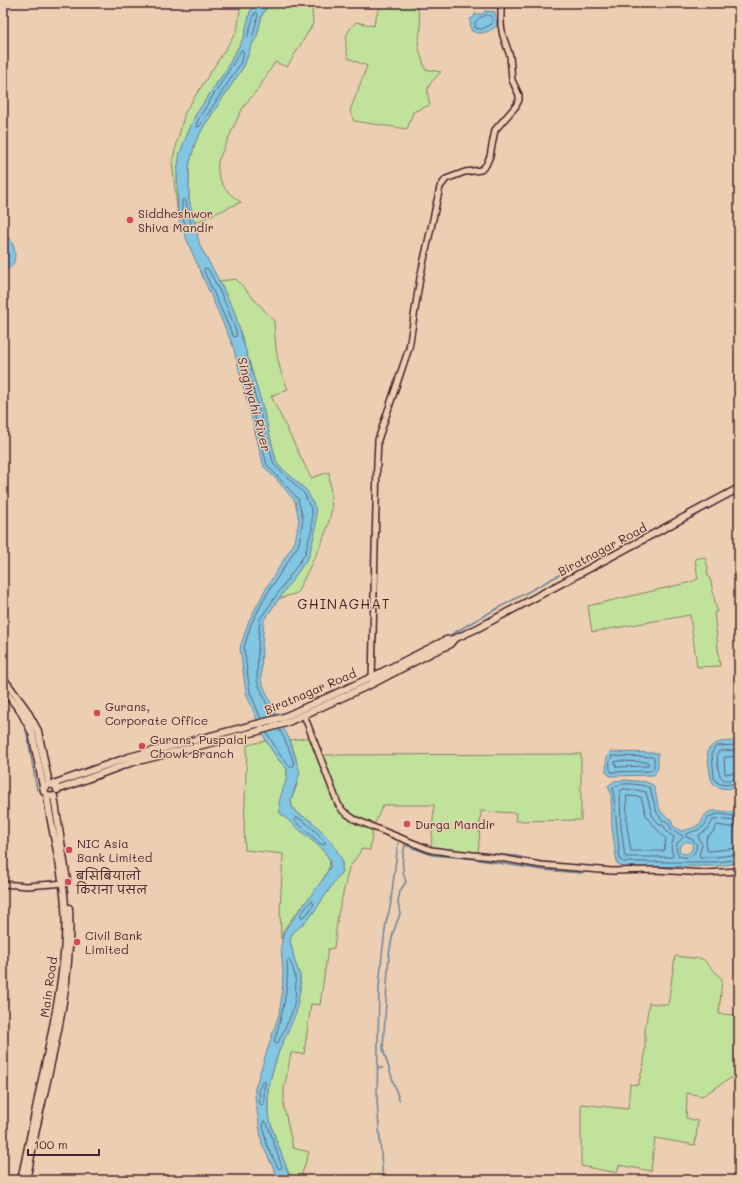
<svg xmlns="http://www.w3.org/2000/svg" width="742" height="1183" font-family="Mali,'Playpen Sans Deva',sans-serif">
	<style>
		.green { fill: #c0e29b; stroke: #858063 }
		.water { fill: #81c6e2; stroke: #6b8399; fill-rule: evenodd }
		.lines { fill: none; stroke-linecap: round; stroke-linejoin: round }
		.shore { stroke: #606274; stroke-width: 1 }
		.stream { stroke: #6b8399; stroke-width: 1.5 }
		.tertiary-casing { stroke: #4a1f2b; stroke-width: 8 }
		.primary-casing { stroke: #4a1f2b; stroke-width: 9 }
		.tertiary { stroke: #eccfb2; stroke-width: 5 }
		.primary { stroke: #eccfb2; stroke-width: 6 }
		.poi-dot { fill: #d1495b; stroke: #eccfb2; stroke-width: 1.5 }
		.labels { text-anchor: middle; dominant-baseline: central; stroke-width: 3; stroke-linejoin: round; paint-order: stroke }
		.poi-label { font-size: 12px; fill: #4a1f2b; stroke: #eccfb2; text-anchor: start }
		.street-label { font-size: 12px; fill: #4a1f2b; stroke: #eccfb2 }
		.water-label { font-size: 13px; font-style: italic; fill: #523846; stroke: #eccfb2 }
		.quarter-label { font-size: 14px; letter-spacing: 1px; fill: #4a1f2b; stroke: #eccfb2 }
	</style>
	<rect width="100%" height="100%" fill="#eccfb2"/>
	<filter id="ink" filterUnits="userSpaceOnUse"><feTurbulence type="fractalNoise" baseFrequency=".025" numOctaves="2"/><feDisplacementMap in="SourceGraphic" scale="8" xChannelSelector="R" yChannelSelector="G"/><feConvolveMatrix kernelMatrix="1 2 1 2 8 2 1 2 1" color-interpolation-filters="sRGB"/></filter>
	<g filter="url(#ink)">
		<path class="green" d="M241,3h15l-6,9 -6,25 -17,31 -32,48 -18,56 1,45 -6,-55 13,-50 52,-81z
			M269,3h49l-6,6 1,15 -26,43 -12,-5 -16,26 -12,14 -7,11 -22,48c-2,19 8,32 23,41l-47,21 -5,-24v-33l6,-23 9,-17 40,-60 7,-20 6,-10 5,-21z
			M406,3l12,6 3,17 -3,19 7,24 16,3c-13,13 -16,15 -11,33l-17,7 -6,17 -53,-8 -4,-10 17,-45 -19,-8c-3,-16 -5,-23 8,-36l18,4 1,-7 6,-14 16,2z
			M236,279l38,42c1,23 3,47 14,68l-17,7 40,82 18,-6 3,37 -4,16 -6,17 -25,51 -19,6 31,-43 -2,-65 -30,-27 -15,-59 -28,-94 -15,-30z
			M705,557l3,12 -1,3 4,10 6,30h-3l6,54 -23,1 -7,-52 -98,17 -4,-26 103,-24 7,-3 -3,-20z
			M313,737l6,18 262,-1v66l-66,1 1,-8 -35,-2 -3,45 -47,-6 3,-45h-51l-10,22 -3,23 -8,-1 -13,19 -11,47 -4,33 -6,1 -8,56 -9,-1 -7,50 -13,-1 -7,37v17l9,41 16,4 -9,28h-9l-16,-43 -7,-23v-24l4,-17 7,-22 17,-39 4,-23v-13l-5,-14 -5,-21 2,-7 19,-18 31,-45v-11l-31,-39 -15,-9 -4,-5 -1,-7 6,-15 -1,-27 -6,-18z
			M266,741l11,17 10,11v7l-7,37c11,10 43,33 49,46 7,14 -37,56 -45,71 -1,2 -2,6 -3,9l-1,-28 3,-57 -38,-4 -1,-22 3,-83z
			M675,956l28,3 19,20 -3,35 20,1v66l-8,-3 -29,18 -15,-3 -1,25 12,3 -3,24 -40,-7 -4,33 -32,-6 -2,8 -36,-7v-62l47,5 2,-25 8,1 6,-22 1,-15v-18l4,-27 19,2z"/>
		<path class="water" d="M256,3h13l-7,12 -5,21 -6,10 -7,20 -40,60 -9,17 -6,23v33l11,47 15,27 19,38 28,94 15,59 30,27 9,19v18l-7,28 -45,64 -2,26 -1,34 15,35 14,25 10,33 -9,27 1,7 4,5 15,9 10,9 14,17 7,13v11l-31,45 -19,18 -2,7 5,21 5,14v13l-4,24 -17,38 -7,22 -4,17v24l7,23 16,43h-12l-17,-36 -7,-47v-9l24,-74 3,-19 1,-24 -2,-25 3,-15 40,-53 6,-11v-7l-7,-10 -43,-37 -1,-11 8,-25v-8l-10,-11 -11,-17 -20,-48 -6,-45 8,-25 17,-33 30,-48 4,-22 -4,-19 -17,-20 -14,-14 -31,-121 -42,-96 -13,-33 -1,-45 3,-20 15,-36 32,-48 17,-31 6,-25z
			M485,11l10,1 2,14c-8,5 -17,11 -26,4l-1,-11 4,-2 1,-3h8z
			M3,237l7,2c7,10 8,30 -7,31z
			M739,741v46c-34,7 -27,-10 -32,-35 8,-13 18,-10 32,-11z
			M610,752l48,1v15l-4,7 -44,1 -4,-4 1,-15z
			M625,780l21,2 7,3c5,12 3,29 18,34l2,7 9,5 11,-3 8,-5c6,-19 21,-10 35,-11l3,-3v54l-22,3 -95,1 -5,-4 -5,-35 -1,-35 -3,-7 6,-5zM684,842h6l3,3 -2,6 -4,3 -5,-1 -3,-4z"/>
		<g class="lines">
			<path class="shore" d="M255,13h2l1,2 -5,20 -3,3 -2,-2z
				M488,15l4,2v7l-10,5 -7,-1v-6l4,-4z
				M242,50l2,3 -4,11 -40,62 -3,1 -1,-2 3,-7z
				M184,199l2,2 6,29 -2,2 -2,-1 -6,-15v-15z
				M205,268l3,1c12,21 22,43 29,66l-2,2 -2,-1 -29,-65z
				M261,719l-11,-27 -6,-44 7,-24 17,-32 31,-48 4,-25 -5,-20 -31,-34 -26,-102 2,-3 2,2 13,44 16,59 30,28 8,18v17l-7,26 -45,65 -2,27 -1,35 15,35
				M267,733l13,22 10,12h2l2,-2c-3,-13 -8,-24 -15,-36
				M739,745l-22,1 -3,2 -2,5 2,25 4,5 7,2 14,-2
				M739,750l-20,1 -2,3c1,7 0,26 9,26 4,1 9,-1 13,-2
				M612,756l40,1 2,1v9l-3,4 -40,1c-2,-3 -2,-13 1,-16z
				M739,756l-14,1 -1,2 1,15 14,-2
				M619,761l28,1 2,2 -2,2 -31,1 -1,-5z
				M625,789l12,1 9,2 6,23 7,9 5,2 3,6 7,5 -3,10 2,8 -1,2h-47l-4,-30 -1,-35 1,-2z
				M627,796l14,1 6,21 19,21 -2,12h-33l-4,-24z
				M739,815c-10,3 -19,-4 -28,1 -5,2 -4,7 -7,10 -5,4 -12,6 -18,8v3l6,2 5,6c-2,10 -7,15 -18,11l-3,-7 1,-6 6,-5v-2l-12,-7 -3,-7 -6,-2 -5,-7 -7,-25c-8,-4 -31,-7 -37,0l7,72 3,2h94l22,-3
				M295,818h3c11,6 19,14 27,24v2l-3,1 -27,-24z
				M739,820c-9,2 -18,-2 -26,0l-5,9 -10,7 4,9 -3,10 1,2h16l23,-3
				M739,827h-10l-12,-2 -4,7 -7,6 1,12 2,1 30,-3
				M312,901l2,3 -6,9 -5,4h-2v-3z
				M289,960c9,13 8,37 3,52 -3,10 -10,20 -14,31l-2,1 -2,-2c8,-27 15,-52 13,-80z
				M264,1081l1,2 -1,7v14l-2,1 -2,-1 -1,-15 3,-7z
				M264,1121l3,2 15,44 -2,2 -2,-1 -12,-25 -3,-20z"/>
			<path class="stream" d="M577,566l6,-3
				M447,637l29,-17 96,-52
				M8,700l8,10
				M274,716l10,-3
				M26,728l11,62
				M459,851l57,5 25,6 41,4
				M479,860l63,10 39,3
				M377,1068h6
				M399,1100l-16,-51 6,-95 4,-21 7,-19 -2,-12 2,-11 6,-9c-5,-13 -4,-24 -1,-37l27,10 44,4
				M383,1180l-6,-79 2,-114 3,-32 4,-33 4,-14 8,-65"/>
			<defs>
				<path id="tertiary" d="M372,680l5,-218 1,-22 31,-92 11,-70 20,-91 6,-8 19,-7 16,-2 5,-5 4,-9 5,-26 21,-24 3,-6v-5l-7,-15 -2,-24 -7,-20 -2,-11v-22
					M304,715l34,89 5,7 11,8 19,8 58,23 15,2 54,6 41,7 71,6 43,-1 50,3 34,-2
					M3,884l24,2 39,-3"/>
				<path id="primary" d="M3,678l23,31 12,22 11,53
					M3,689l18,23 11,21 12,58 3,4 3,1
					M53,784l76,-27 155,-40 88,-40 74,-37 8,-1 24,-11 261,-140
					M44,789l5,-5 7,2
					M57,790l73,-27 125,-31 31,-9 86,-39 59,-31 18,-8 5,-6
					M54,796l13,85
					M21,1180c9,-41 17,-83 26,-124 10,-49 21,-101 18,-150 -2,-38 -14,-74 -18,-111
					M26,1180c4,-17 7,-34 10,-51 16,-72 37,-145 33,-221"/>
			</defs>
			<use href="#tertiary" class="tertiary-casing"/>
			<use href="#primary" class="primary-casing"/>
			<use href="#tertiary" class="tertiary"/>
			<use href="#primary" class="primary"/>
		</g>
	</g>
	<g class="poi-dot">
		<circle cx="130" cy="220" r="4"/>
		<circle cx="97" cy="713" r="4"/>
		<circle cx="142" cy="746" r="4"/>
		<circle cx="407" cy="824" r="4"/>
		<circle cx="69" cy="850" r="4"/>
		<circle cx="68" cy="882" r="4"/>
		<circle cx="77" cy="942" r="4"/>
	</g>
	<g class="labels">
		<g class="poi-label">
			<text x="138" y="213">Siddheshwor<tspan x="138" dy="14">Shiva Mandir</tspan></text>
			<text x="105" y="706">Gurans,<tspan x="105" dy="14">Corporate Office</tspan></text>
			<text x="150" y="739">Gurans, Puspalal<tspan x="150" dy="14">Chowk Branch</tspan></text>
			<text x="415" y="824">Durga Mandir</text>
			<text x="77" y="843">NIC Asia<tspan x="77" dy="14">Bank Limited</tspan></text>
			<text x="76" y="875">बसिबियालो<tspan x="76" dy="14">किराना पसल</tspan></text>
			<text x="85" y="935">Civil Bank<tspan x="85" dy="14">Limited</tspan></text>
		</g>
		<g class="street-label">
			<text transform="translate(602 549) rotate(-28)">Biratnagar Road</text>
			<text transform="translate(310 691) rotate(-23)">Biratnagar Road</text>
			<text transform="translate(48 987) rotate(-82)">Main Road</text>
		</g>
		<g class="water-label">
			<text transform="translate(255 404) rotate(75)">Singhyahi River</text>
		</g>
		<g class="quarter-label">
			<text x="344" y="603">GHINAGHAT</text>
		</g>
	</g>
	<rect width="742" height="1183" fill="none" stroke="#eccfb2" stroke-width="16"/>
	<rect x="8" y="8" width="726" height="1167" fill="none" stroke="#4a1f2b" stroke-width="1.5" filter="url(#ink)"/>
	<path d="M28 1149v6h71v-6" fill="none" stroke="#4a1f2b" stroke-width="2"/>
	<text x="34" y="1149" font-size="12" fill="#4a1f2b" stroke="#eccfb2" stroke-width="3" paint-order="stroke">100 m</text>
</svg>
